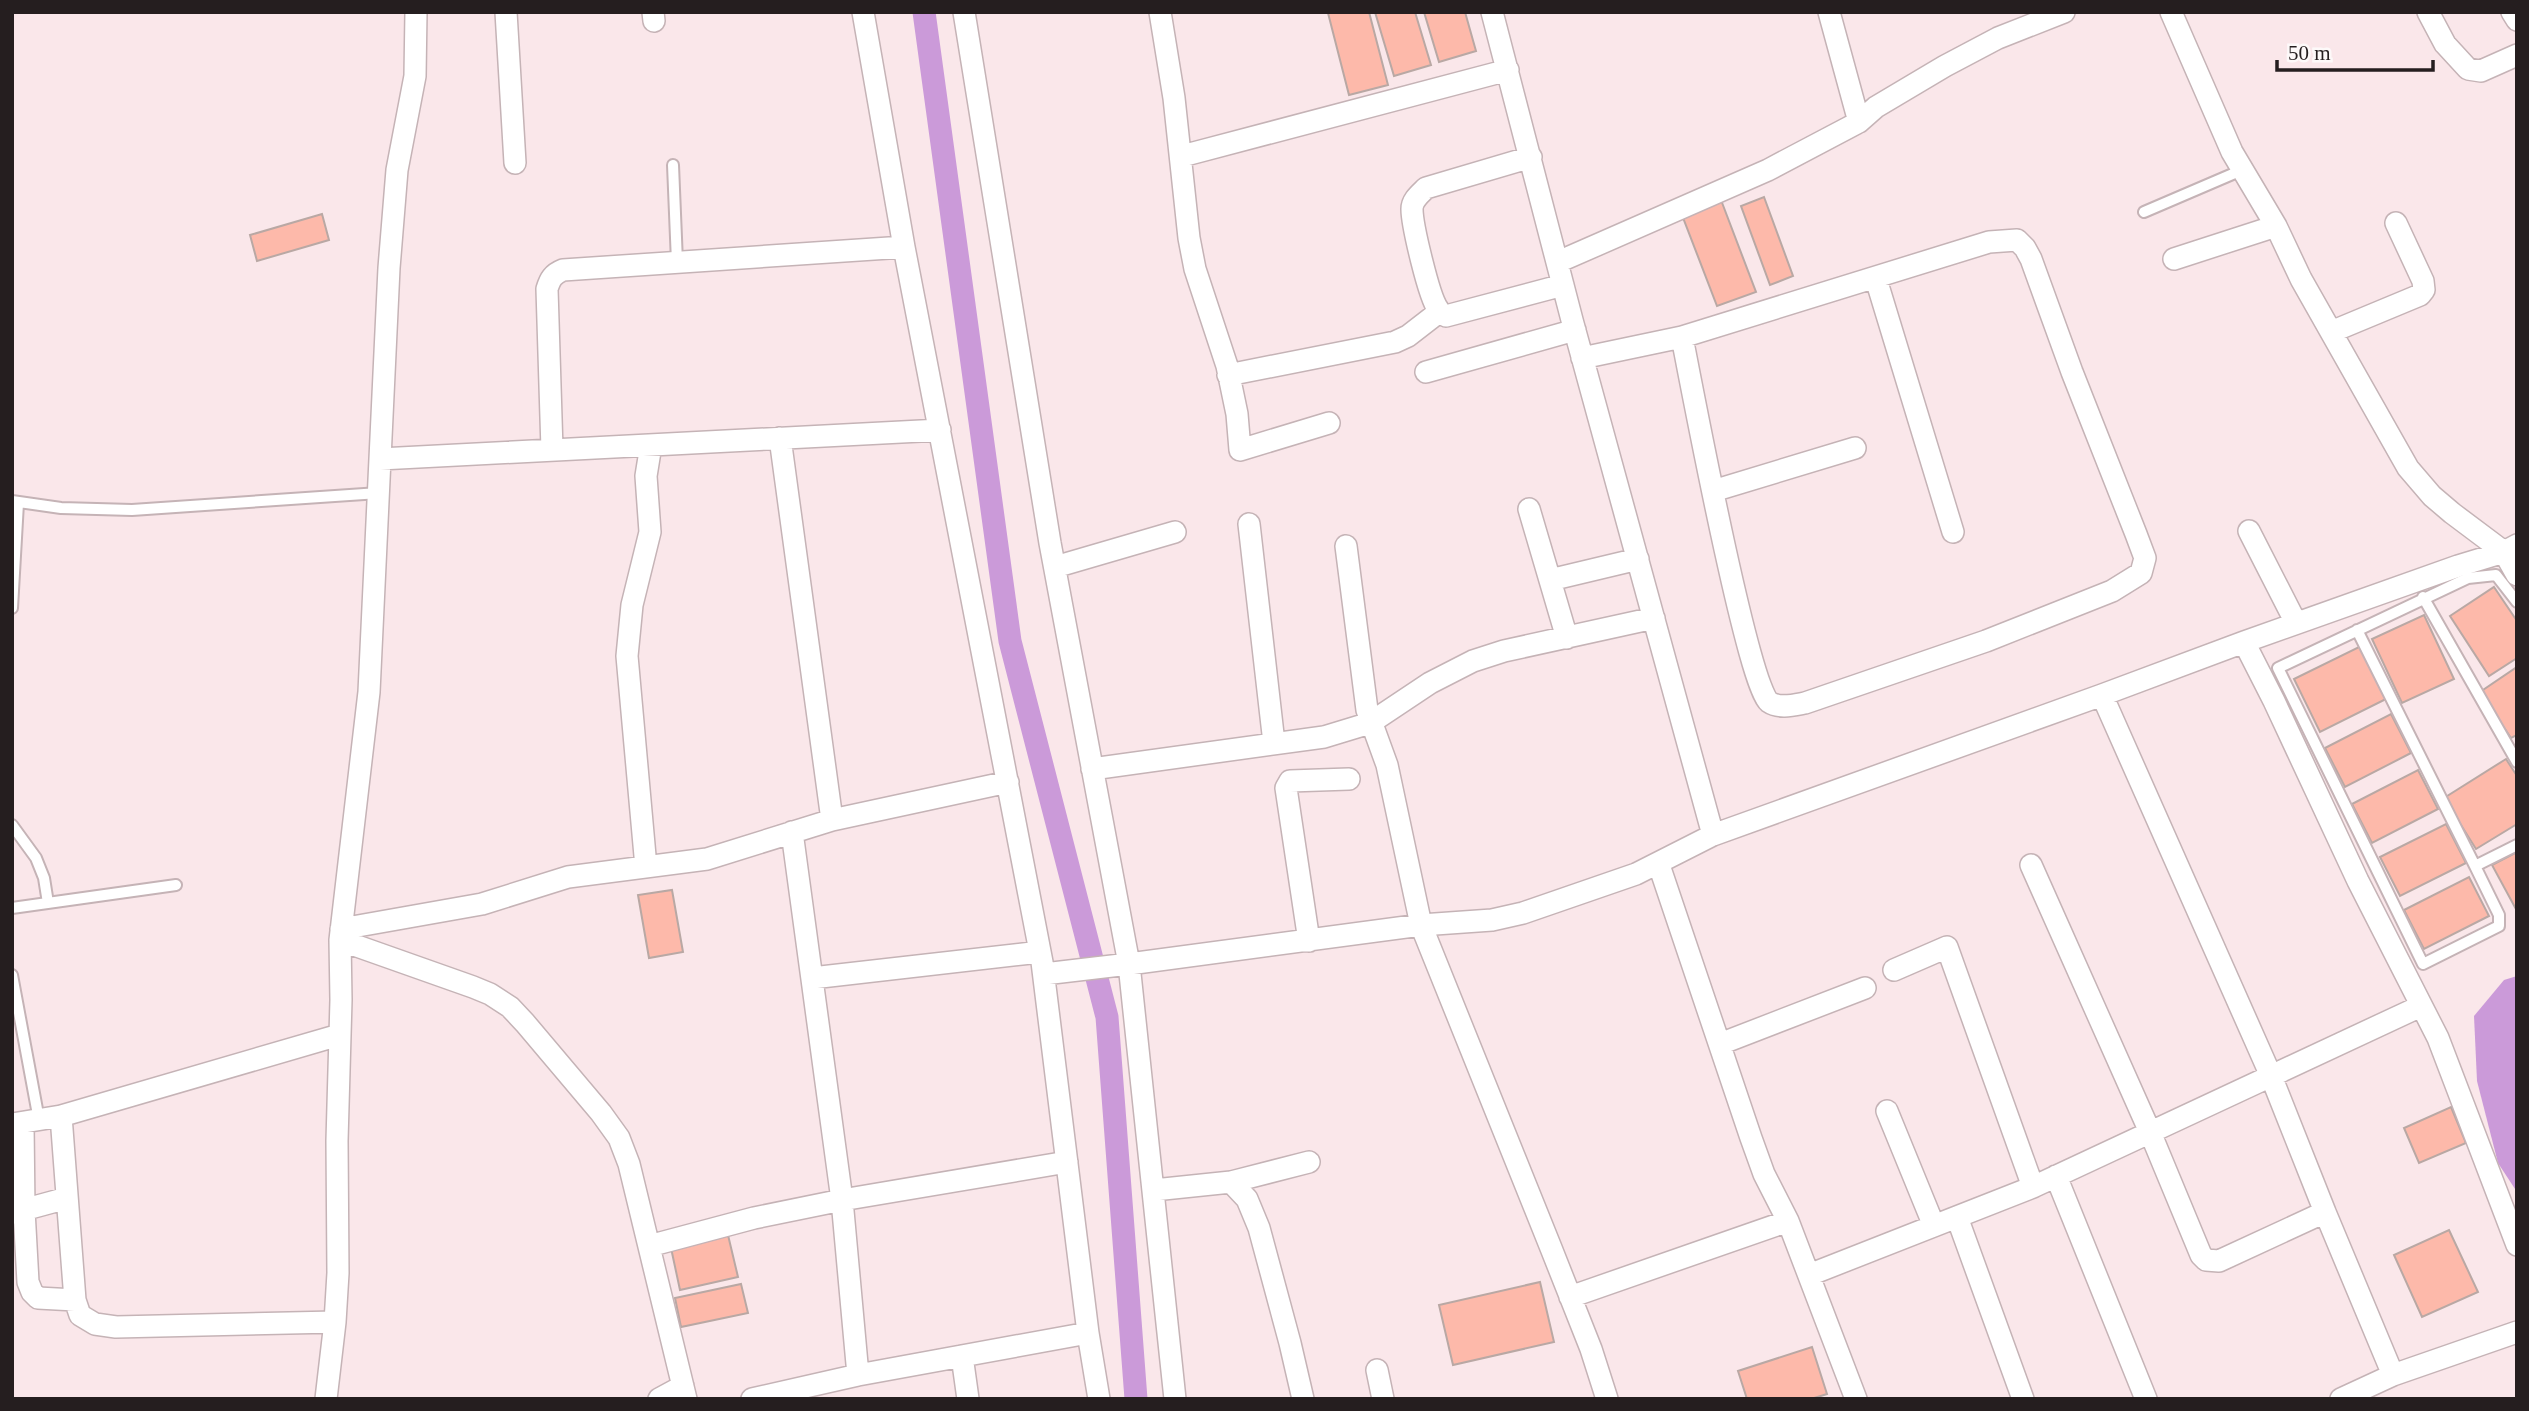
<svg xmlns="http://www.w3.org/2000/svg" width="2529" height="1411" font-family="'Times New Roman',serif">
	<style>
		.water { fill: #cb9ad9 }
		.lines { fill: none; stroke-linecap: round; stroke-linejoin: round }
		.canal { stroke: #cb9ad9; stroke-width: 23 }
		.building { fill: #fdb9aa; stroke: #b9a8a4; stroke-width: 2 }
		.lane-casing { stroke: #c5b3b6; stroke-width: 14 }
		.street-casing { stroke: #c5b3b6; stroke-width: 24 }
		.lane { stroke: #fff; stroke-width: 10 }
		.street { stroke: #fff; stroke-width: 21 }
	</style>
	<rect width="100%" height="100%" fill="#fae7ea"/>
	<path class="water" d="M2517,976v216l-19,-29 -21,-82 -3,-65 30,-36z"/>
	<g class="lines">
		<path class="canal" d="M924,12l86,629 97,376 29,382"/>
	</g>
	<path class="building" d="M1369,12l19,73 -39,10 -21,-82z
		M1375,12h40l16,53 -37,11z
		M1424,12h41l11,39 -37,11z
		M1764,197l29,79 -23,9 -29,-79z
		M1721,200l35,92 -39,14 -35,-91z
		M322,214l7,26 -72,21 -7,-26z
		M2494,587l23,34v37l-28,18 -39,-60z
		M2424,615l30,64 -52,24 -30,-64z
		M2361,646l25,53 -66,33 -26,-53z
		M2517,667v68l-6,3 -31,-46z
		M2391,714l20,39 -66,34 -20,-39z
		M2506,759l11,17v48l-41,25 -32,-51z
		M2418,770l20,39 -66,34 -20,-39z
		M2446,824l20,39 -66,33 -20,-39z
		M2517,852v59l-25,-46z
		M2469,877l20,39 -65,33 -20,-39z
		M672,890l11,62 -34,6 -11,-63z
		M2451,1107l15,36 -47,20 -15,-35z
		M2449,1230l29,62 -56,25 -28,-62z
		M728,1235l10,42 -58,13 -9,-42z
		M1540,1282l14,60 -101,23 -14,-60z
		M741,1284l7,29 -67,14 -6,-29z
		M1812,1347l15,47 -16,5h-64l-9,-28z"/>
	<g class="lines">
		<defs>
			<path id="lane" d="M673,165l4,97
				M2144,212l98,-42
				M12,501l49,7 71,2 247,-17
				M2423,597l94,165
				M2517,602l-21,-27 -28,3 -190,90 145,296 76,-38v-11l-24,-49 42,-21
				M12,608l6,-105
				M2357,630l118,236
				M12,825l24,33 8,20 4,25
				M12,908l164,-23
				M12,975l27,145"/>
			<path id="street" d="M506,12l9,151
				M653,12l1,9
				M863,12l41,235 138,715 46,371 11,66
				M964,12l86,531 79,421 46,435
				M1160,12l14,86 15,140 6,31 32,97 10,48 3,36 89,-27
				M1492,12l80,308 141,515
				M1829,12l30,110
				M2171,12l61,140 44,74 25,53 107,189 24,28 20,17 52,39 13,23
				M2428,12l17,32 23,25 13,2 36,-16
				M2512,12l5,8
				M1182,156l326,-86
				M1531,157l-105,31c-6,6 -14,12 -14,21 0,16 17,88 26,100 2,5 3,4 8,7l117,-31
				M2174,259l102,-33
				M1558,262l210,-92 91,-48 17,-15 69,-41 53,-28 66,-26
				M1876,279l77,253
				M2331,332l89,-37 4,-5 -1,-9 -27,-58
				M1582,358l100,-21 307,-95 28,-2 8,8 6,11 41,113 64,162 9,24 -4,15 -29,18 -126,50 -181,62c-11,2 -26,6 -36,-1 -21,-16 -78,-319 -87,-365
				M1426,372l149,-42
				M1228,375l167,-33 13,-6 31,-24
				M552,450l-5,-161c3,-10 6,-15 16,-19l341,-23
				M380,459l560,-29
				M1713,491l142,-43
				M1529,509l38,129
				M1249,524l25,219
				M2249,531l47,92
				M1346,546l21,164 20,55 34,160 130,323 40,101 16,50
				M1055,567l120,-35
				M1550,580l88,-21
				M2244,642l30,59 84,180 80,157 79,207
				M2102,695l169,381 54,136
				M1092,769l232,-32 46,-14 60,-40 43,-22 31,-10 150,-33
				M832,820l176,-38
				M792,832l50,368 16,175
				M1659,865l92,273 13,36 24,47 68,178
				M2031,865l119,267 51,123 5,5 13,1 106,-49 68,163
				M646,867l-19,-211 5,-51 18,-73 -4,-56 5,-31
				M341,929l141,-25 86,-27 139,-18 125,-39 -52,-382
				M340,940l133,47 17,7 20,13 15,16 76,90 18,25 10,26 57,235
				M1309,941l-23,-153 4,-7 59,-2
				M1044,974l85,-10 292,-39 71,-5 31,-7 113,-39 77,-39 389,-140 142,-53 214,-76 46,-14 13,-7
				M812,978l228,-26
				M1720,1044l145,-56
				M1887,1111l47,115
				M61,1116l14,184 5,15 15,9 21,3 219,-5
				M12,1124l49,-8 278,-81
				M23,1124l1,86 4,72 4,10 6,6 37,2
				M2056,1176l90,223
				M1231,1182l78,-20
				M2033,1187l388,-181
				M1154,1190l77,-8 16,17 12,29 31,115 13,56
				M12,1213l55,-15
				M1957,1217l66,182
				M649,1246l105,-28 88,-18 225,-38
				M1809,1275l224,-88 -86,-240 -53,23
				M1570,1297l218,-76
				M962,1356l6,43
				M1377,1370l6,29
				M326,1399l9,-77 3,-49 -1,-132 4,-141 -1,-60 29,-248 20,-424 8,-98 18,-94 1,-64
				M659,1399l24,-13
				M752,1399l106,-24 230,-42
				M2341,1399l52,-24 124,-43"/>
		</defs>
		<use href="#lane" class="lane-casing"/>
		<use href="#street" class="street-casing"/>
		<use href="#lane" class="lane"/>
		<use href="#street" class="street"/>
	</g>
	<rect width="2529" height="1411" fill="none" stroke="#251e1f" stroke-width="28"/>
	<path d="M2277 60v10h156v-10" fill="none" stroke="#251e1f" stroke-width="3.5"/>
	<text x="2288" y="60" font-size="21" fill="#251e1f" stroke="#fdf9f9" stroke-width="5" paint-order="stroke">50 m</text>
</svg>
